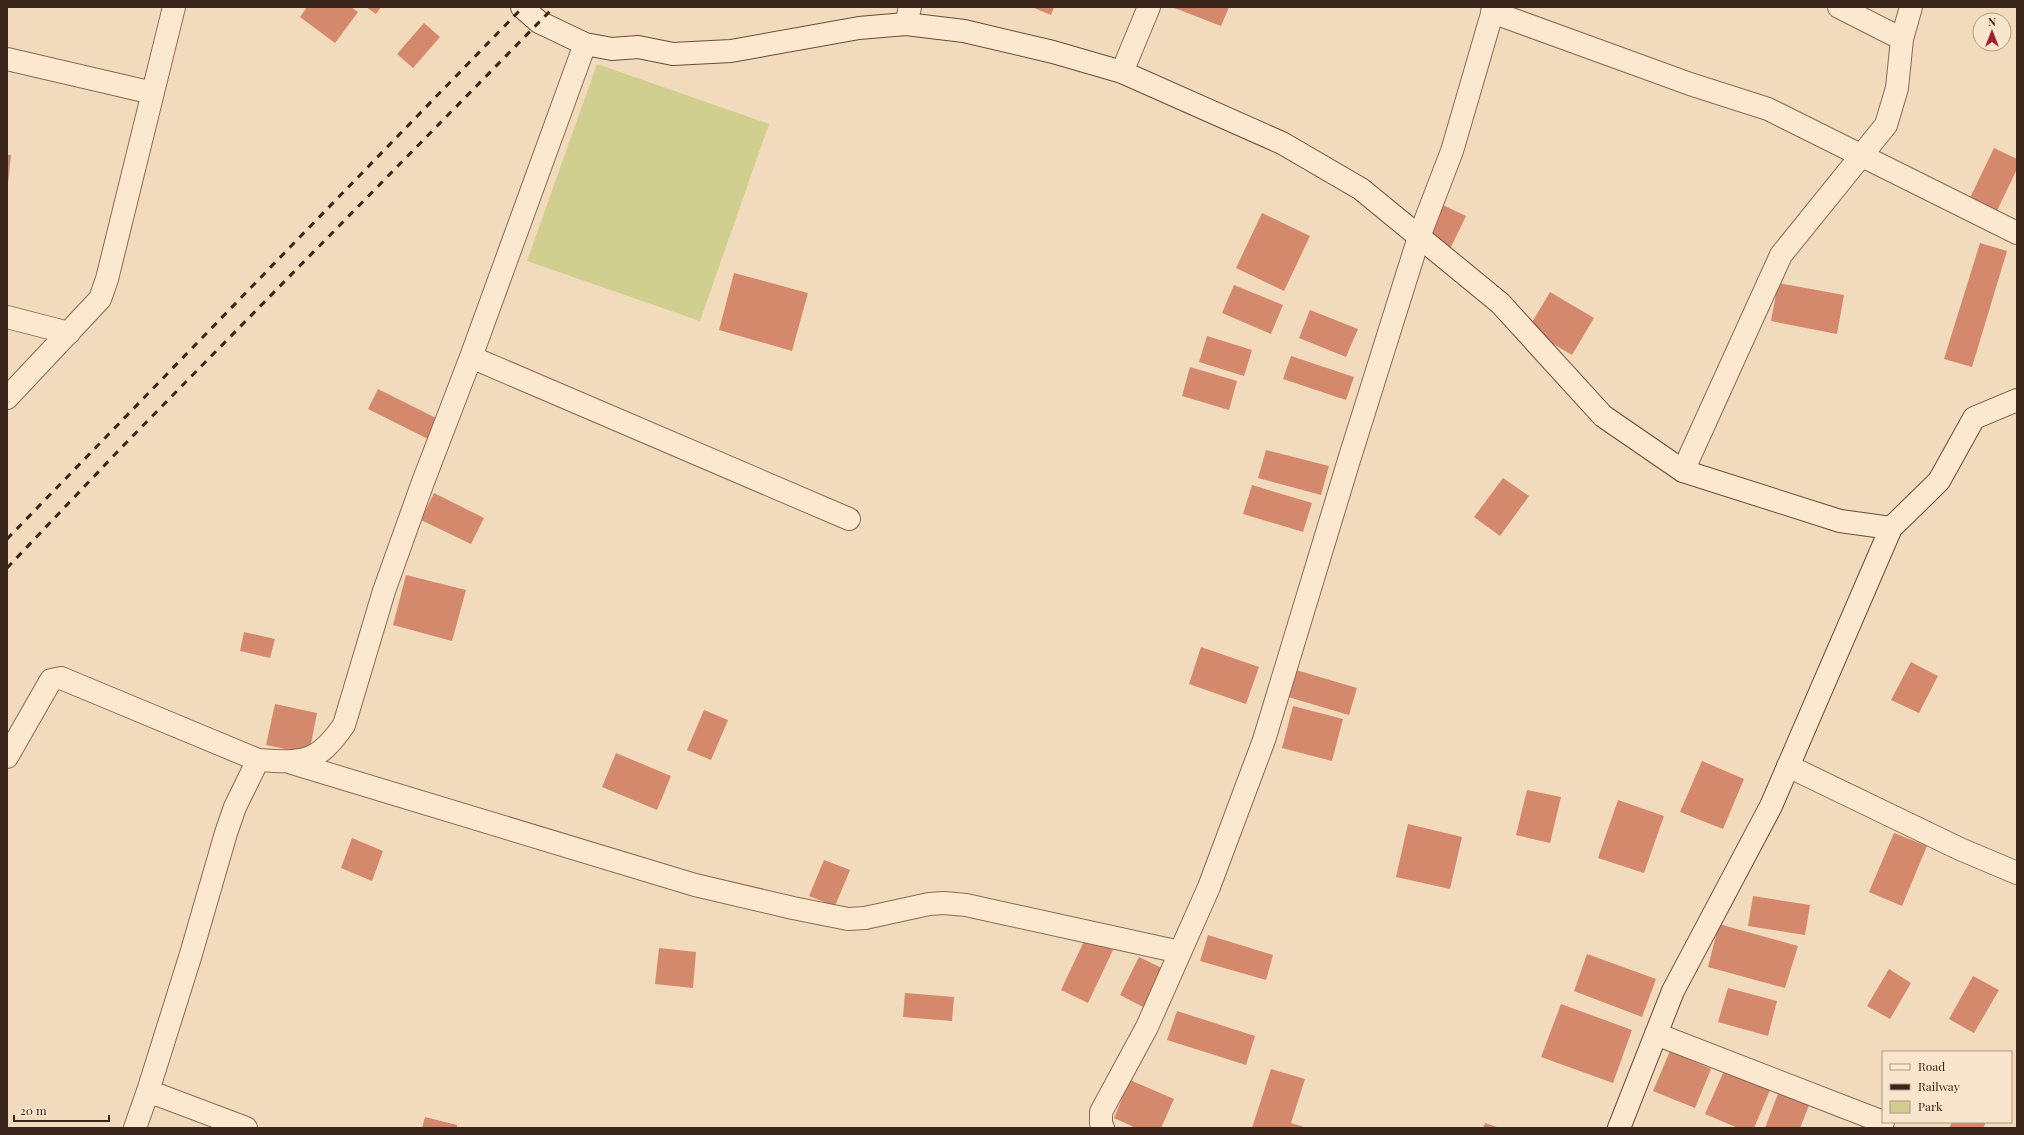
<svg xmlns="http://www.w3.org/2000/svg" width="2024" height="1135" font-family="'Playfair Display',serif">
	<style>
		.green { fill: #d1cf8f }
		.building { fill: #d4896d }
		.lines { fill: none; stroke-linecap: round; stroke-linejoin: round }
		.street-casing { stroke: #8b6954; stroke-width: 24 }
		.secondary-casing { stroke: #6d4a37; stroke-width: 24 }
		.street { stroke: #fce8cf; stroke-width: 22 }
		.secondary { stroke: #fce8cf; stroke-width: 22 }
		.rail { stroke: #39241a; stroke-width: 3; stroke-dasharray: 7 7; stroke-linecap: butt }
	</style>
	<rect width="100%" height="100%" fill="#f2dabc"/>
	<path class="green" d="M597,64l172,60 -69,197 -173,-60z"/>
	<path class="building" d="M307,7h44l7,5 -23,31 -35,-26z
		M366,7h15l-5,7z
		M1032,7h22l-3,8z
		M1172,7h57l-8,19z
		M424,23l16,14 -27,31 -16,-14z
		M1994,148l23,11v10l-23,48 -27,-13z
		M7,155h4l-3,28h-1z
		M1443,205l23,11 -15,31 -23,-10z
		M1262,213l48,23 -26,55 -48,-23z
		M1980,243l27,8 -35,116 -28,-8z
		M734,273l74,20 -16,58 -73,-21z
		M1778,283l66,12 -7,39 -66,-13z
		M1234,285l49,20 -12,29 -49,-21z
		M1550,292l44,26 -22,37 -44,-26z
		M1310,310l48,19 -12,28 -47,-19z
		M1207,336l45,14 -8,26 -45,-14z
		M1291,356l63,21 -8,23 -63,-21z
		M1190,367l47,14 -8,29 -47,-14z
		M378,389l60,30 -10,20 -60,-30z
		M1266,450l63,16 -8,29 -63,-17z
		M1503,478l26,18 -29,40 -26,-19z
		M1252,485l60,18 -9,29 -60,-18z
		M434,493l50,25 -13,26 -50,-24z
		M406,575l60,15 -14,51 -59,-16z
		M244,632l31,7 -5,19 -30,-7z
		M1201,647l58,20 -13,37 -57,-20z
		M1911,662l27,14 -19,37 -28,-13z
		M1296,670l61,18 -8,27 -61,-18z
		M275,704l42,9 -8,41 -43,-9z
		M1293,706l50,13 -11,42 -50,-13z
		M704,710l24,10 -17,40 -24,-10z
		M616,753l55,23 -14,34 -55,-23z
		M1702,761l42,18 -21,50 -43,-17z
		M1527,790l34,7 -11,46 -34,-8z
		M1618,800l46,16 -20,57 -46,-15z
		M1408,824l54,13 -12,52 -54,-12z
		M1894,833l33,13 -25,60 -33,-14z
		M352,838l31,13 -11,30 -31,-13z
		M824,860l26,10 -15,36 -26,-10z
		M1753,896l57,9 -5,30 -57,-9z
		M1719,924l79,22 -13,42 -77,-21z
		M1208,935l65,20 -7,25 -66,-19z
		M1086,937l27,13 -25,53 -27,-13z
		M659,948l37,4 -3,36 -38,-4z
		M1587,954l69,25 -14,38 -68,-26z
		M1139,957l25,12 -19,39 -25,-13z
		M1889,969l22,14 -21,36 -23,-13z
		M1973,976l26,14 -25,43 -25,-14z
		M1728,988l49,13 -9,35 -50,-14z
		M905,993l49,4 -2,24 -49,-4z
		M1561,1004l71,26 -19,53 -72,-26z
		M1177,1011l78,25 -9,29 -79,-25z
		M1670,1051l41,18 -16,39 -42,-17z
		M1271,1069l34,10 -14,44 16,5h-55z
		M1724,1071l46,19 -16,38h-16l-33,-14z
		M1130,1080l44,19 -13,29h-25l-22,-10z
		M1779,1091l31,12 -10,25h-35z
		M425,1117l32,8v3h-35z
		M1952,1122h34l-3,6h-34z
		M1485,1123l15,5h-17z"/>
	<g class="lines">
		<defs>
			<path id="street" d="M1839,7l63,32
				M1492,12l198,72 78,25 249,124
				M906,24l4,-17
				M7,59l146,34
				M1122,72l27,-65
				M7,317l62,16
				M471,357l378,162
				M7,398l93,-99 7,-20 67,-272
				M1683,471l98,-216 105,-130 11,-37 5,-49 9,-32
				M7,757l44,-77 10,-2 197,82c45,3 59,4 86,-35l40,-134 39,-109 48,-125 114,-313
				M292,763l403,122 98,23 55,11 17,-1 64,-14 15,-1 22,2 214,47
				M1788,766l172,83 57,24
				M1656,1034l227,88
				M148,1091l98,37
				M135,1128l13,-37 43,-137 35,-121 9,-26 23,-47
				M1103,1128l-2,-5v-11l46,-85 62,-140 55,-147 85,-280 70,-223 33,-86 42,-144"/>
			<path id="secondary" d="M522,7l17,15 46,22 27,5 26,-2 35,7 58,-3 128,-23 47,-4 58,7 89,21 69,20 160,71 79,46 139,114 103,113 80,55 157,50 51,7 48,-47 35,-63 43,-18
				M1619,1128l54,-137 98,-185 120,-278"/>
		</defs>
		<use href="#street" class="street-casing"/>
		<use href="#secondary" class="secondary-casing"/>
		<use href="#street" class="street"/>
		<use href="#secondary" class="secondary"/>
		<path class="rail" d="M7,539l516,-532
			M7,568l113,-119 434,-442"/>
	</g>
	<rect width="2024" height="1135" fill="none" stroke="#39241a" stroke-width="16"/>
	<rect x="1882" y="1051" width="130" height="72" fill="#f9e5cc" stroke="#ac9885"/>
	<rect x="1890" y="1064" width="20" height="6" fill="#fce8cf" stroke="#ac9885"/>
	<text x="1918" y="1071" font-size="12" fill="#39241a">Road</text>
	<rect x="1890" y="1084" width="20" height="6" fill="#39241a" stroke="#ac9885"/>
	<text x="1918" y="1091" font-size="12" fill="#39241a">Railway</text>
	<rect x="1890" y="1101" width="20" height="12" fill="#d1cf8f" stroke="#ac9885"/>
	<text x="1918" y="1111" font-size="12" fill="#39241a">Park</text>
	<g transform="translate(1992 32)"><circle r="19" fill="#f9e5cc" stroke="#ac9885"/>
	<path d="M0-3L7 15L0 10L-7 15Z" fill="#a01e31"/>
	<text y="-6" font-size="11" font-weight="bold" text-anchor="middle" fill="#39241a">N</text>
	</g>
	<path d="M14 1115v6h95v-6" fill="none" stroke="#39241a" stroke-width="2"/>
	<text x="20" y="1115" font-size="12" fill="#39241a" stroke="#f9e5cc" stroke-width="3" paint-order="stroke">20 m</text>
</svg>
